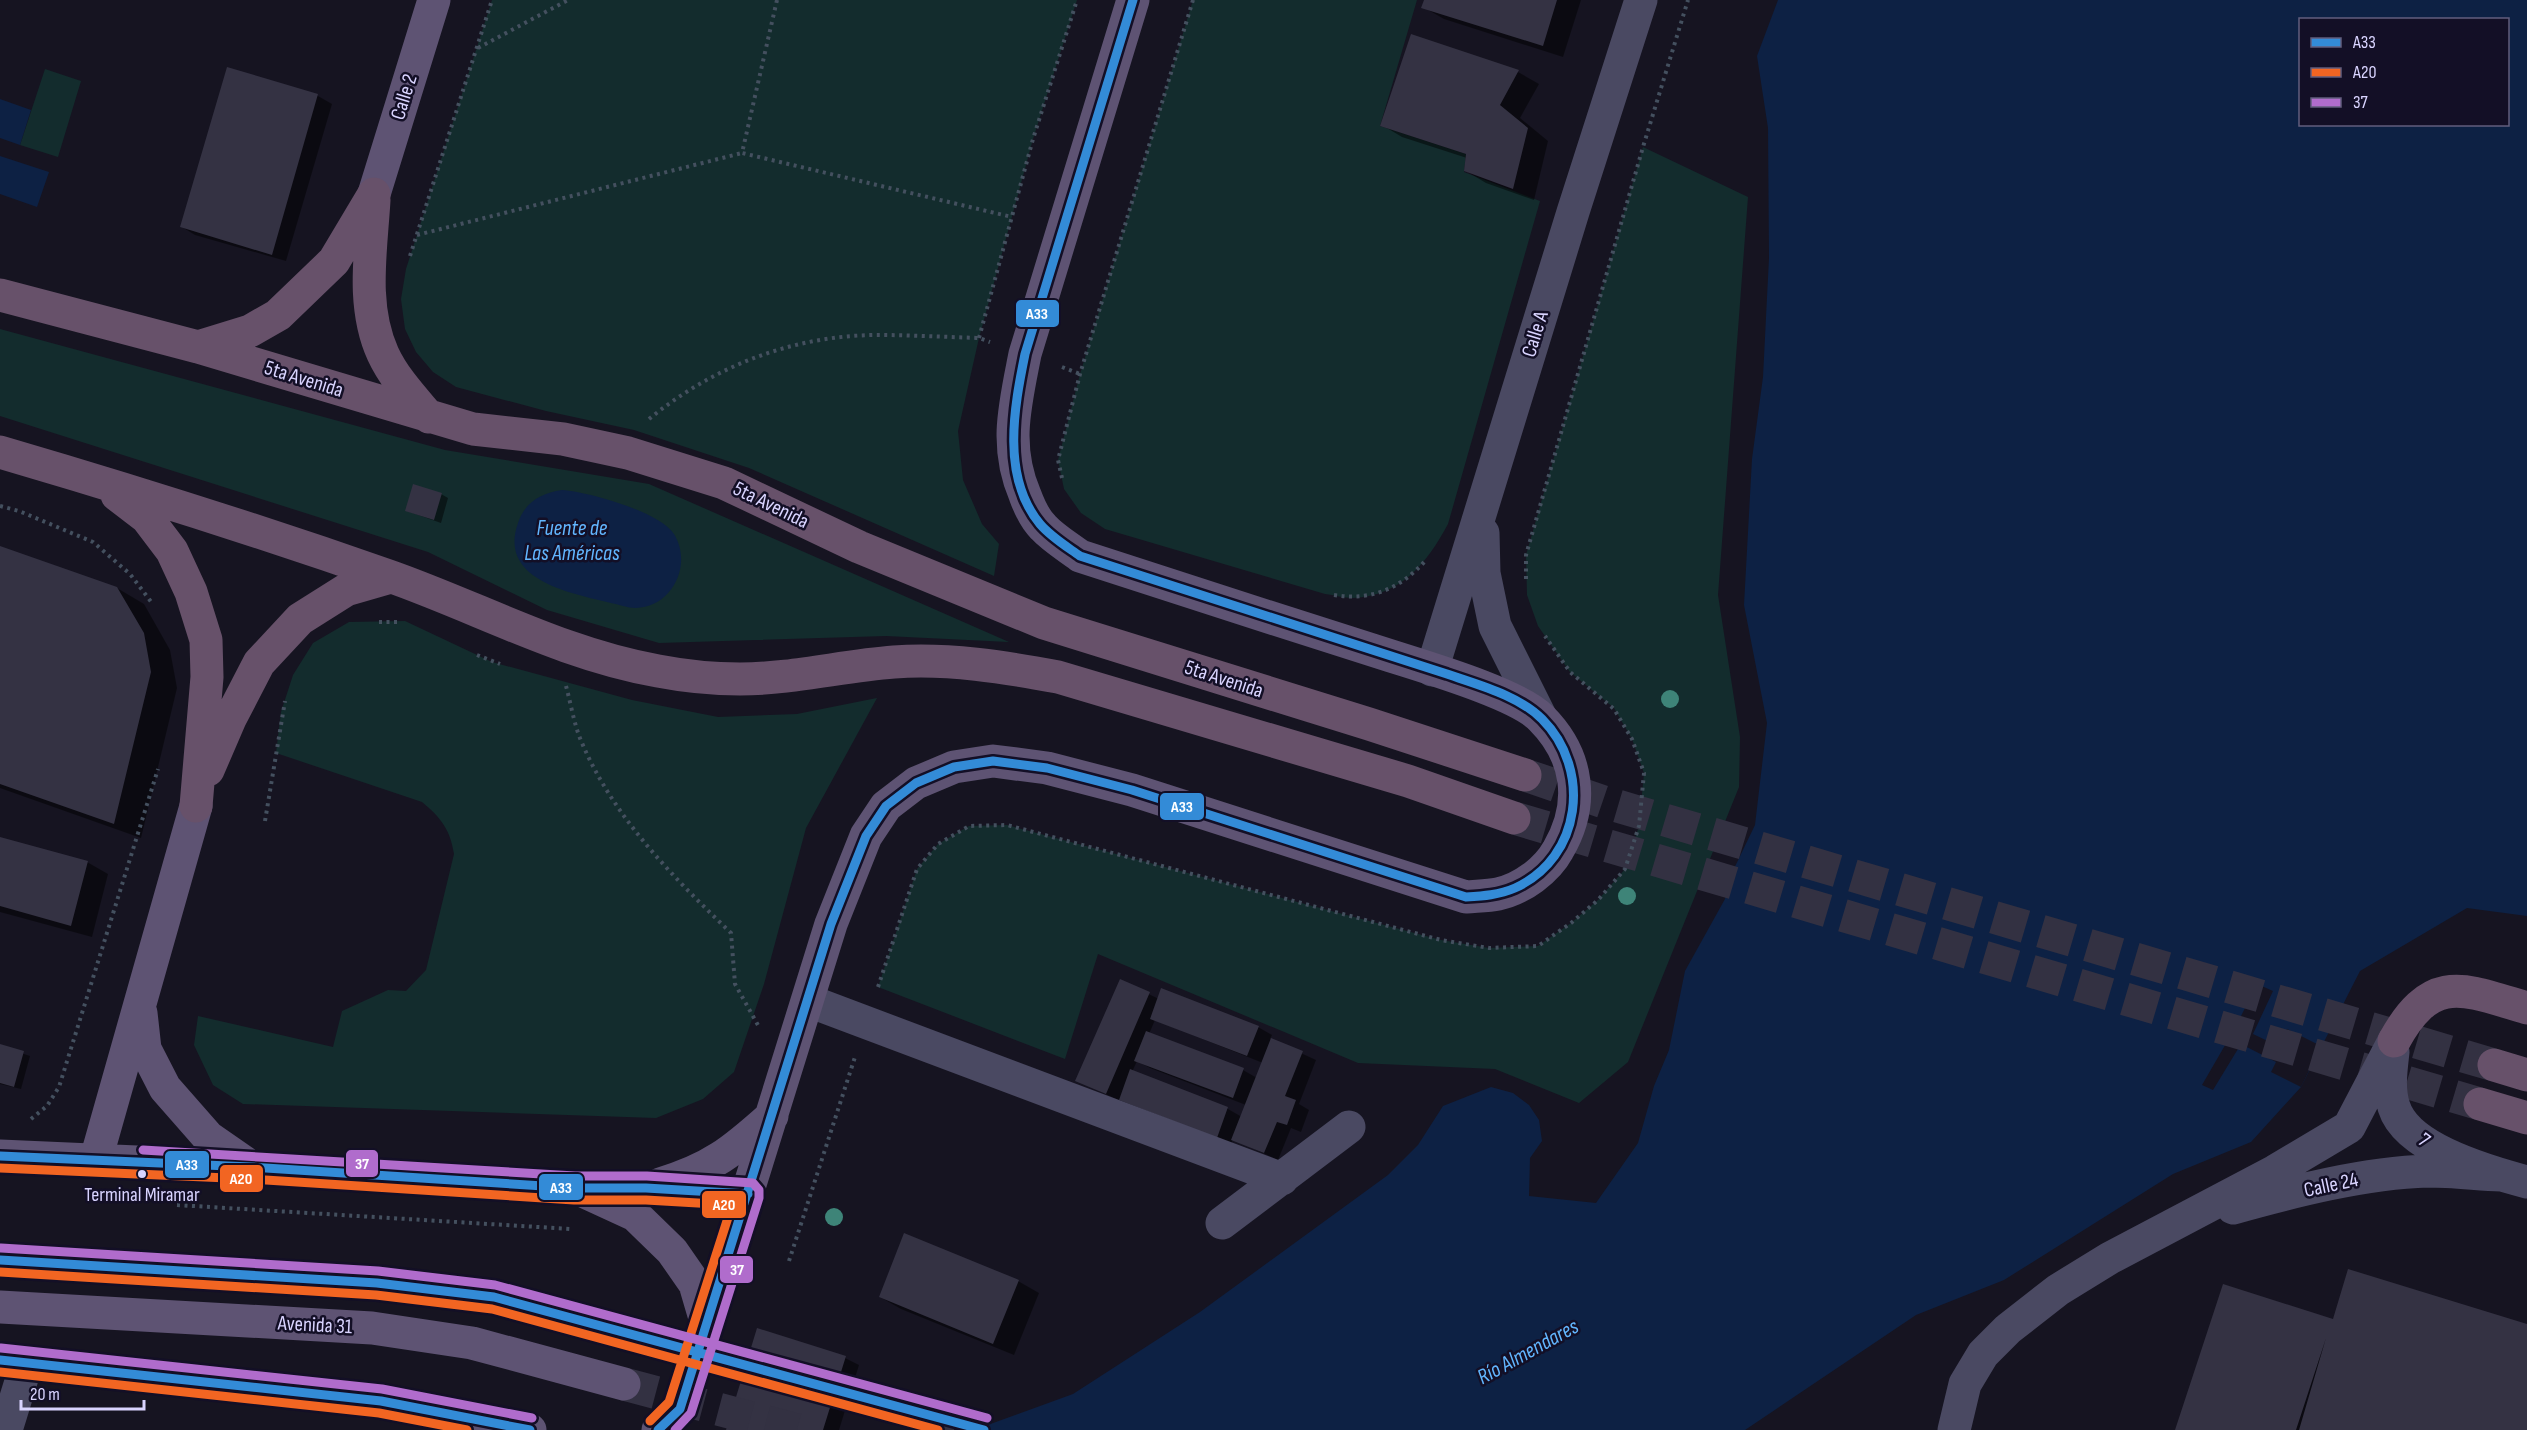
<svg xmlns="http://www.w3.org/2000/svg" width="2527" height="1430" font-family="'Sofia Sans Condensed',sans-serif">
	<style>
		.green { fill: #132c2d }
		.water { fill: #0d2144; fill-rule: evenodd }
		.pier { fill: #161421 }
		.shadow { fill: #0007; fill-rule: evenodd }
		.building { fill: #343243 }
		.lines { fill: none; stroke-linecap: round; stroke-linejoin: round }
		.major-tunnel { stroke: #333142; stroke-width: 33; stroke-dasharray: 33 16; stroke-linecap: butt }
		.highway-tunnel { stroke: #333142; stroke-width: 33; stroke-dasharray: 33 16; stroke-linecap: butt }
		.path { stroke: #44505f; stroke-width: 4; stroke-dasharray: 3 4.5; stroke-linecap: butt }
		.minor { stroke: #4a4962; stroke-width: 33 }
		.major { stroke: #5e5373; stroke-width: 33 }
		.highway { stroke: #67516a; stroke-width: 33 }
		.bus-1-casing { stroke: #130f26; stroke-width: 14 }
		.bus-2-casing { stroke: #130f26; stroke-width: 14 }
		.bus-3-casing { stroke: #130f26; stroke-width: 14 }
		.bus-1 { stroke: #338bd7; stroke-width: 9 }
		.bus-2 { stroke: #f26522; stroke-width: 9 }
		.bus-3 { stroke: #b06ccc; stroke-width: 9 }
		.tree { fill: #3e8478 }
		.bus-dot { fill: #d9d4ff; stroke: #130f26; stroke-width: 2 }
		.labels { text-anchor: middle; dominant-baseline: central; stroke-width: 5; stroke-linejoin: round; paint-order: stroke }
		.bus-label { font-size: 20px; fill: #d9d4ff; stroke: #130f26 }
		.street-label { font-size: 21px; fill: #d9d4ff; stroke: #130f26 }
		.water-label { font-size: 22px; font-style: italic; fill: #62b6ff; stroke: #130f26 }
		.line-badge { stroke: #130f26; stroke-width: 2 }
		.badge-label { font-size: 16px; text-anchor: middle; font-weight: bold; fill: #fff }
	</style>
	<rect width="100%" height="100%" fill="#161421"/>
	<path class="green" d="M492,0h585l-44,139 -54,199 -21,93 5,49 19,44 17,20 -5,32 -245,-108 -115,-38 -88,-19 -90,-24 -23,-15 -17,-20 -11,-23 -4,-30 5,-30z
		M1193,0h224l-37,126 86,28 -2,18 76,29 -92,323c-21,39 -47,72 -95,74 -9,0 -19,-3 -28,-4l-220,-65 -24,-16 -17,-24 -6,-29 22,-86z
		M45,69l36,12 -23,76 -38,-12z
		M1643,147l105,50 -30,398 22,142 -1,50 -111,275 -49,41 -84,-34 -137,-6 -260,-109 -33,105 -187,-72 39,-118 21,-25 31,-18 38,-1 434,115 48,8 49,-2 33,-23 27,-23 27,-31 14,-43 5,-53 -12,-34 -18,-31 -44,-36 -32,-46 -11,-31 -1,-40z
		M0,329l445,121 204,34 360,158 -123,-6 -227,7 -112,-33 -119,-58 -428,-136z
		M405,621l87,41 140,38 86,17 79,-3 80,-16 -71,130 -42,156 -30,88 -31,27 -47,19 -413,-14 -30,-19 -19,-40 4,-29 135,31 9,-36 46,-21 18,1 20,-21 28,-116c-4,-25 -13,-36 -32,-52l-146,-49 5,-41 12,-37 20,-32 36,-21z"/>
	<path class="water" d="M1778,0h749v916l-60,-8 -107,63 -59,116 -50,55 -78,32 -169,106 -88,35 -171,115h-771l99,-36 127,-82 188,-137 30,-30 25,-39 48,-19 22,6 16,12 10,15 3,21 -12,17 -1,38 67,7 42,-60 16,-57 15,-36 16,-79 40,-72 4,-20 26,-54 12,-102 -23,-118 8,-146 11,-82 6,-119 -1,-130 -11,-72zM2300,20h208v104h-208z
		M0,99l31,11 -11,35 -20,-7z
		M0,156l49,16 -12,35 -37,-13z
		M562,490c27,2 98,22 112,44 22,36 -10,84 -51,72 -40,-11 -127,-21 -105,-83 7,-21 23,-30 44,-33z"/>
	<path class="pier" d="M2257,984l16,7 -20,43 25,12 9,-17 34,17 -20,41 -30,-15 5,-10 -35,-18 -28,46 -11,-5 33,-57z"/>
	<path class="shadow" d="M1425,0h156l-18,57 -119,-38 -21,-12z
		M1412,36l106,36 21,12 -19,34 28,23 -14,59 -48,-17 -20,-12 1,-13 -65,-21 -20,-12z
		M228,69l90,27 14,8 -46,157 -91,-26 -13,-8z
		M441,494l7,4 -7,25 -34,-12z
		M0,548l117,40 27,16 26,46 7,38 -36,150 -141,-50z
		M0,839l87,23 21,12 -16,63 -92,-25z
		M1121,981l38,18 99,28 14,8 -2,4 46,21 -17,44 10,6 -8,22 -10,-4 -13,32 -45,-21 -2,6 -111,-44 -43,-21zM1155,1020l108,43 -6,15 -14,-8 -94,-36zM1137,1061l13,7 96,37 -4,12 -14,-8 -96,-37z
		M0,1046l30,10 -9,33 -21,-5z
		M1018,1281l21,12 -25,62 -113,-46 -21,-12z
		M2332,1321l195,5v104h-350z
		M845,1358l14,7 -20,65h-111z"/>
	<path class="building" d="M1424,0h133l-14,46 -122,-38z
		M1411,34l108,36 -19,35 28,23 -15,61 -49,-18 2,-17 -86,-28z
		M227,67l91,27 -46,161 -92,-28z
		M413,484l29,9 -8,27 -29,-9z
		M0,546l117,41 27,46 7,39 -37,152 -114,-40z
		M0,837l88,24 -17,65 -71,-20z
		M1120,979l30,13 -44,102 -31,-13z
		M1161,988l98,38 -12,30 -97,-37z
		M1146,1031l98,37 -11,30 -99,-37z
		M1271,1038l32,13 -18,45 11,4 -9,25 -10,-3 -13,31 -33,-13z
		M0,1044l24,7 -10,36 -14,-4z
		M1130,1069l98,38 -11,31 -98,-38z
		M904,1233l115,47 -26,64 -114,-47z
		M2348,1269l179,55v106h-228l27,-92 -30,92h-121l48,-146 110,35z
		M757,1328l89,28 -23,74h-97z"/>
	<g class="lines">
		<path class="major-tunnel" d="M640,1338l344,92
			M624,1384l173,46"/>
		<path class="highway-tunnel" d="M1525,775l79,27 890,263
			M1514,818l966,286"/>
		<path class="path" d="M777,0l-35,153 270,64
			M478,48l90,-48
			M417,235l325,-82
			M410,256l82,-256
			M979,338l54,-199 44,-139
			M1062,367l18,7
			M649,419c65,-53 145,-84 229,-84 33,0 67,2 101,3l11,4
			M1062,478l-4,-18 22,-86 113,-374
			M0,506l19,5 74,31 37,32 22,29
			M1526,579v-24l117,-408 45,-147
			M1334,595c37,6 66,-6 91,-34
			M379,622h20
			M477,655l23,9
			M566,686c5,18 8,39 16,57 32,75 91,134 149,190l4,51 24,43
			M265,821l20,-120
			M878,987l39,-118 21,-25 31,-18 38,-1 434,115 48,8 49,-2 33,-23 27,-23 27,-31 14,-43 5,-53 -12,-34 -18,-30 -44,-37 -25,-36
			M31,1119l16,-13 12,-19 99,-318
			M177,1205l394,24
			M789,1261l66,-204"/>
		<path class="minor" d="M1483,533l1,40 11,53 45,90
			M1432,670l141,-458 68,-212
			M809,1001l473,178
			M2393,1052c-2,18 -5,37 1,55 13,42 95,65 133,75
			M2233,1208c61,-17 131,-35 195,-37 24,0 49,3 73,4
			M1222,1223l127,-96
			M6,1430l21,-68
			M1954,1430l11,-46 18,-30 25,-25 50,-39 52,-32 165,-87 74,-44 45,-86"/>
		<path class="major" d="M374,194l60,-194
			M141,1013l4,36 20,39 43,49 43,30
			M0,1156l251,11 324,21h71l102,6
			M96,1159l100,-353
			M660,1184c51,-15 73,-33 112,-68
			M585,1192l50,23 37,36 23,33 12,41
			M0,1260l377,23 117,14 146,41
			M0,1307l372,21 100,15 152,41
			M0,1360l381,41 149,29
			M658,1430l22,-21 151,-485 35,-88 20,-30 30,-23 38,-16 39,-6 54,7 85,22 334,107c11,-1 22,-1 32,-3 24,-5 49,-24 60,-44 27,-46 21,-94 -17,-132 -23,-24 -116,-51 -150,-62 -104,-33 -207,-66 -311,-100 -12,-9 -27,-18 -37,-29 -8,-8 -14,-21 -18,-32 -21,-49 -10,-90 0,-141l108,-354"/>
		<path class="highway" d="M374,200c-3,51 -13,106 9,154 11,24 30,44 46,63
			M0,295l198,52 275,82 90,10 65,14 96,30 135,64 185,76 325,101 156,51
			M198,347l52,-16 28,-16 56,-54 40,-67
			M0,452c130,38 260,79 389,124 91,32 173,78 269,95 26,5 56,8 82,8 52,0 102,-13 154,-17 54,-4 110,5 164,15l350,104 106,37
			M117,495l30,23 25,33 19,41 15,48 1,37 -11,129
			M208,770l22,-51 29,-56 41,-44 46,-29 45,-13
			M2394,1041c38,-69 69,-52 133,-33
			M2494,1065l33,10
			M2480,1104l47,14"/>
		<defs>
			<path id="bus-1" d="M0,1156l251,11 324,21h71l102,6
				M0,1260l377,23 117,14 490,133
				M0,1360l381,41 149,29
				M658,1430l22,-21 151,-485 35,-88 20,-30 30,-23 38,-16 39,-6 54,7 85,22 334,107c17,-1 33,-2 49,-9 67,-30 77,-119 27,-169 -24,-24 -64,-34 -95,-45l-367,-118c-14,-10 -29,-19 -40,-32 -39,-47 -26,-116 -15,-170l108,-354"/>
			<path id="bus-2" d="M0,1168l250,11 324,21h72l86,5 -63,197 -19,19
				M0,1272l376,23 116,14 446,121
				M0,1372l379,41 88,17"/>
			<path id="bus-3" d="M143,1150l432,26h72l106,7 6,7v8l-68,215 -16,17
				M1,1248l377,23 117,14 492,133
				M1,1348l381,41 150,29"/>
		</defs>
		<use href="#bus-1" class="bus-1-casing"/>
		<use href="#bus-2" class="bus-2-casing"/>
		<use href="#bus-3" class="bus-3-casing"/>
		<use href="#bus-1" class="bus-1"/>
		<use href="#bus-2" class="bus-2"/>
		<use href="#bus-3" class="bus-3"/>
	</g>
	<g class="tree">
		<circle cx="1670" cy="699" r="9"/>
		<circle cx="1627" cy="896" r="9"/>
		<circle cx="834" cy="1217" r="9"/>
	</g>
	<circle class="bus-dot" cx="142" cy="1174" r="5"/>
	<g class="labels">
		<g class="bus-label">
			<text x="142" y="1195">Terminal Miramar</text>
		</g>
		<g class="street-label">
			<text transform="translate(404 97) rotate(-73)">Calle 2</text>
			<text transform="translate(1535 334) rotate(-73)">Calle A</text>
			<text transform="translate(304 379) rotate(17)">5ta Avenida</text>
			<text transform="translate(771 505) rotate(26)">5ta Avenida</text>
			<text transform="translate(1224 679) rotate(18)">5ta Avenida</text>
			<text transform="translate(2424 1140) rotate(37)">7</text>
			<text transform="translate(2331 1185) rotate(-12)">Calle 24</text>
			<text transform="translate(315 1325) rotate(3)">Avenida 31</text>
		</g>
		<g class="water-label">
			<text x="572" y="528">Fuente de<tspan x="572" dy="25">Las Américas</tspan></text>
			<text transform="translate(1528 1352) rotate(-29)">Río Almendares</text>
		</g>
	</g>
	<g class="line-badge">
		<rect x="1015" y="299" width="45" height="29" rx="6" fill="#338bd7"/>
		<rect x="1159" y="792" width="46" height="29" rx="6" fill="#338bd7"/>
		<rect x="345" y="1149" width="34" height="29" rx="6" fill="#b06ccc"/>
		<rect x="164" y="1150" width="46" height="29" rx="6" fill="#338bd7"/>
		<rect x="219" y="1164" width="45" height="29" rx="6" fill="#f26522"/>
		<rect x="538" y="1173" width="46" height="28" rx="6" fill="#338bd7"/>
		<rect x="701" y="1190" width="46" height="29" rx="6" fill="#f26522"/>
		<rect x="719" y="1255" width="35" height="29" rx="6" fill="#b06ccc"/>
	</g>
	<g class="badge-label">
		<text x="1037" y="319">A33</text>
		<text x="1182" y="812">A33</text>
		<text x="362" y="1169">37</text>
		<text x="187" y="1170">A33</text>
		<text x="241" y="1184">A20</text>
		<text x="561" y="1193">A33</text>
		<text x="724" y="1210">A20</text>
		<text x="737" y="1275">37</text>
	</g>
	<rect x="2299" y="18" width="210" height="108" fill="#130f26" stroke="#625e7d" stroke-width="1.5"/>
	<rect x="2311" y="38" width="30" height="9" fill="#338bd7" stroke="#625e7d" stroke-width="1.5"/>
	<text x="2353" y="48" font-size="18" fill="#d9d4ff">A33</text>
	<rect x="2311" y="68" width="30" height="9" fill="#f26522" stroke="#625e7d" stroke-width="1.5"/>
	<text x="2353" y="78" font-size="18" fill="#d9d4ff">A20</text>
	<rect x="2311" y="98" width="30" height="9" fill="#b06ccc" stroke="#625e7d" stroke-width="1.5"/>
	<text x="2353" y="108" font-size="18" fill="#d9d4ff">37</text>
	<path d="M21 1400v9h123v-9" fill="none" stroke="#d9d4ff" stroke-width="3"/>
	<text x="30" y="1400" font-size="18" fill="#d9d4ff" stroke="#130f26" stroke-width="4.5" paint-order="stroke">20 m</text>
</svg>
